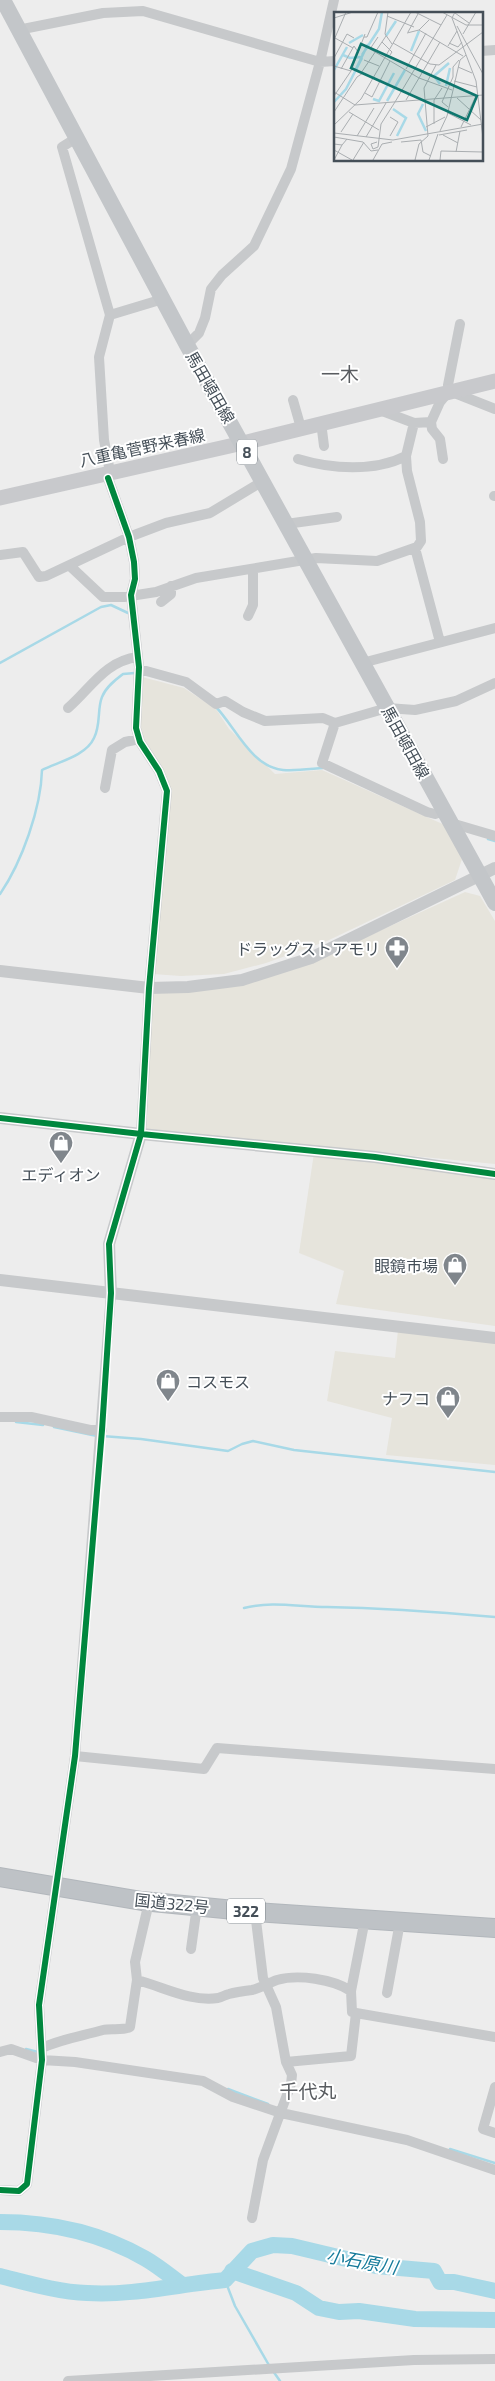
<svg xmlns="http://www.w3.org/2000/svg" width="495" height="2381" font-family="'Exo 2','Noto Sans JP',sans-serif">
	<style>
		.commercial { fill: #e6e4dc }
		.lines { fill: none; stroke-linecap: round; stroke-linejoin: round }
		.stream { stroke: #a8d9e7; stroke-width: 2.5 }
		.river { stroke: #a8d9e7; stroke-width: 16 }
		.trunk-casing { stroke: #b2b7bc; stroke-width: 20 }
		.minor { stroke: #c7c9cb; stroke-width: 10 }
		.tertiary { stroke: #c7c9cb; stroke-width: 12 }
		.secondary { stroke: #c8c9cc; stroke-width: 15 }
		.primary { stroke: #c3c6c9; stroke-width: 16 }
		.trunk { stroke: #bec2c6; stroke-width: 18 }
		.cycleway-casing { stroke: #fff; stroke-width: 9 }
		.cycleway { stroke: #00873e; stroke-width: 6 }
		.labels { text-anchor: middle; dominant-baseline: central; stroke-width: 4; stroke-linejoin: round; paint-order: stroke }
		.shield { fill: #fff; stroke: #7d848a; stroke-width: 1 }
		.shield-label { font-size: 15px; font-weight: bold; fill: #454f58 }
		.street-label { font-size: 16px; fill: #454f58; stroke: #fff }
		.poi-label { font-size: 16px; fill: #454f58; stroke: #fff; text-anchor: end }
		.water-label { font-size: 18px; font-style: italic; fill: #157b9b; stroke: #fff }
		.quarter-label { font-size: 19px; fill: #595c60; stroke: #fff }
		.inset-river { fill: none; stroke: #a8d9e7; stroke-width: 2.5 }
		.inset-road { fill: none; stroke: #aaaeb1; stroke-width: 1 }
		.view { fill: #0f766e; fill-opacity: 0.15; stroke: #0f766e; stroke-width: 2.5 }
		.inset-edge { fill: none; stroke: #454f58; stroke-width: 2.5 }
	</style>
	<rect width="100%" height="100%" fill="#ededed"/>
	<path class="commercial" d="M142,677l42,11 32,21 13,20 46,45 47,-4 125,56 15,33 -7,21 -128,61 -61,22 -42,11 -43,2 -28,-2 16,-183 -26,-49 -4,-15z
		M465,892l15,4 15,25v243l-349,-34 6,-138 144,-23z
		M314,1153l181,21v152l-159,-22 8,-33 -45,-18z
		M398,1330l97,12v123l-109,-10 6,-37 -65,-17 8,-50 60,7z"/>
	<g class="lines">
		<path class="stream" d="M0,663l101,-56 10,-2 17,8
			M215,706c20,20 36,61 68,64 13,1 27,-1 40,-2
			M488,839l7,2
			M0,894c22,-32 41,-86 42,-124 16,-8 44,-14 52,-32 7,-13 3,-29 8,-41 4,-10 13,-17 21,-23l12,-1
			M16,1422l27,3
			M54,1427l43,9
			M102,1436l39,3 87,12 14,-7 11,-3 41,9 201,22
			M244,1608c29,-7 54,-1 83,-1 57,1 111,5 168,10
			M26,2049l12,3
			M228,2089l40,15
			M450,2149l45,14
			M225,2280l10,26 35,61
			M273,2371l7,10"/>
		<path class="river" d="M0,2222c51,0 101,11 146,37 12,7 23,16 35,25
			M232,2271l64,22 23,15 20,4 20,-1 56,8 80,1
			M0,2276c28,7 58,16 87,17 45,3 93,-9 138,-13l27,-29 21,-6 19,1 84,20 58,5 6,11h14l41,9"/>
		<defs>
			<path id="trunk" d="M0,1877l142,24 113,11 240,16"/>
		</defs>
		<use href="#trunk" class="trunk-casing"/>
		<path class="minor" d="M18,30l85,-17 40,-2 177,51 15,-1
			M481,51l14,-1
			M78,137l-16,10 48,168 -11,42 5,83 6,32
			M110,315l53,-16
			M187,345l12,-12 6,-15 6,-29 11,-14 32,-29 37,-77 29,-107 14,-62
			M452,392l43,17
			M293,400l8,28
			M377,409l37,14 17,-1
			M321,422l3,24
			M298,459c33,10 77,13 108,-3
			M443,459l-3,-20 -8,-10 -1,-7 9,-20 9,-11 -1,-6 12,-61
			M108,478l21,59 5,25 1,17 -4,16 8,72 -3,61 4,14 19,29 8,20 -18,197 -8,146
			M494,496h1
			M286,524l51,-7
			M415,548l25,94
			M0,555l23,-3 16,25 7,-1 83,-39 37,-14 44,-10 53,-32
			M70,566l33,31h21l32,-5 40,-14 120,-20 61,3 40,-14 4,-6 -1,-19 -13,-51 -1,-15 8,-33
			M161,602l10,-8v-8
			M248,616l5,-11v-36
			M362,663l133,-35
			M139,669l47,13 30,22 9,-3 18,11 22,9 58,-3 12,5 52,-15 28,2 41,-9 39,-18
			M68,708c23,-20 37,-47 70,-51
			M335,723l-13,40 105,49 8,2 9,-3
			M105,788l7,-38 13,-8 14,-3
			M451,823l44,13
			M0,1417h31l59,13h12
			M75,1756l129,13 13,-21 278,21
			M191,1949l6,-43
			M137,1980c27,7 53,22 81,18 4,-1 7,-3 11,-4 7,-2 15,-3 23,-4 9,-2 16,-7 25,-10 21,-6 56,-1 74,11l1,21 4,1
			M351,1991l14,-72
			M387,1993l13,-71
			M42,2048c19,-9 40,-12 61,-18 8,-2 19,1 27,-3l7,-47 -2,-18 14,-60
			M0,2052l11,-3 31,11 33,2 128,19 30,16 48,16 126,27 88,30
			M286,2062l65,-6 5,-43 139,24
			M495,2087l-12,42 12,4
			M0,2190l19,1 8,-7 15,-124 -3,-55 36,-249 36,-463
			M252,2218l11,-58 28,-76 1,-9 -6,-13 -10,-55 -13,-29 -8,-66
			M68,2381l346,-21 81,-1"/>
		<path class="tertiary" d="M0,971l149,17 39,-1 54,-7 69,-22 184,-90
			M0,1118l141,16 -32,110 2,49
			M141,1134l234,23 120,17
			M0,1280l495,58"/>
		<path class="secondary" d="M0,498l243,-55 252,-62"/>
		<path class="primary" d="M3,0l184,345 308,558"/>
		<use href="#trunk" class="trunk"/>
		<defs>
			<path id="cycleway" d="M108,478l21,59 5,25 1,17 -4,16 8,72 -3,61 4,14 19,29 8,20 -18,197 -8,146 234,23 120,17
				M0,1118l141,16 -32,110 2,49 -9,137 -27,326 -36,249 3,55 -15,124 -8,7 -19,-1"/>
		</defs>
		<use href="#cycleway" class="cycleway-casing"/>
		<use href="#cycleway" class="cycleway"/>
	</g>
	<defs>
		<symbol id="pharmacy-pin" viewBox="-11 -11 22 30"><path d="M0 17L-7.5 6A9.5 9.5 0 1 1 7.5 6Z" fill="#80868c" stroke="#fff"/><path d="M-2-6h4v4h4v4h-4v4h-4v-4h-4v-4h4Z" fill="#fff"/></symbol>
		<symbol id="shop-pin" viewBox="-11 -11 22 30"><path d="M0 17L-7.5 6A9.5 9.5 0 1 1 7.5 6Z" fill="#80868c" stroke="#fff"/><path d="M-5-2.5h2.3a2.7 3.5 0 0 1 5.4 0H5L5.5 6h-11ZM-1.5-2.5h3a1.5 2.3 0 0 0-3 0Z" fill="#fff"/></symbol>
	</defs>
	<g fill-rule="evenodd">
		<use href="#pharmacy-pin" x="383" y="934" width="28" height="38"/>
		<use href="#shop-pin" x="47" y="1129" width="28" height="38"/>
		<use href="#shop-pin" x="441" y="1251" width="28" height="38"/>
		<use href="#shop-pin" x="154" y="1367" width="28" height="38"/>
		<use href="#shop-pin" x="434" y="1384" width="28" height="38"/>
	</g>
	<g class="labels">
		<g class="shield">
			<rect x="237" y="439.5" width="20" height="25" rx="4"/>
			<rect x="227" y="1898.5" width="38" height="25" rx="4"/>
		</g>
		<g class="shield-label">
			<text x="247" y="452">8</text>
			<text x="246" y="1911">322</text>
		</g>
		<g class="street-label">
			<text transform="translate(211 387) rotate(60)">馬田頓田線</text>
			<text transform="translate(142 447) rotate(-12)">八重亀菅野来春線</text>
			<text transform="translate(406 742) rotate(61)">馬田頓田線</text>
			<text transform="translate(172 1903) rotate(6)">国道322号</text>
		</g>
		<g class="poi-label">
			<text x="380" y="948">ドラッグストアモリ</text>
			<text x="61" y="1174" text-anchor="middle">エディオン</text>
			<text x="438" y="1265">眼鏡市場</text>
			<text x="186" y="1381" text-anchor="start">コスモス</text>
			<text x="430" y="1398">ナフコ</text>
		</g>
		<g class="water-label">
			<text transform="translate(362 2261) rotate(10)">小石原川</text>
		</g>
		<g class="quarter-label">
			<text x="340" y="373">一木</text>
			<text x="308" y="2090">千代丸</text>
		</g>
	</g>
	<g transform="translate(334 12)">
		<rect width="149" height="149" fill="#ededed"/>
		<path class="inset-river" d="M52,24l10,-15M15,31l14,-8M77,39l8,-20M9,43l7,3 11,-1M28,43l17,-26 3,-17M0,58l13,-23M21,59l13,-27M106,72l-6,-8 15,-13M112,74l4,-18M39,87l6,2 15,-28M53,89l18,-31M0,90l12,-13 16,-31M89,92l-5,10 8,17M59,97l13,9 -9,18"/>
		<path class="inset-road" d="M54,0l-3,22 7,10M81,0l26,13M108,0l24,13h17M121,0l-3,6 24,63 7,57M121,1l14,10M53,4l27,11M0,6l19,-6M123,14l26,48M85,18l44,26M74,20l10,-18M73,21l12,-3 10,-10M129,22l13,-22M30,25h3l11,-25M44,25l-8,12 49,29 21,-36M1,26l18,10M0,28l12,-28M48,30l10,10 -2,3M59,31l37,21 9,1 44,-33M115,31l9,4 4,-5M114,34l9,-15M0,46l13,-24 7,4M30,48l15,6M0,54l17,5M124,55l14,6M7,57l13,-23 4,6M72,57l20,-36M27,61l25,-37M120,69l23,6M0,80l21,13M31,81l7,4 18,-36M0,84l17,-25 14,-37M123,86l24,22M72,88l13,-22 33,12M61,90l52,-87M21,93l128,-10M114,95l-6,-5 11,-25v-10l6,-7M0,100l23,-35 6,-4 9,5M15,100l30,18M114,101l23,12M56,105l8,5 -8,14M100,112v-24l8,-12M0,113l27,-26 50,-87M92,115l19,-10M127,115l15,-31M106,119l7,-15 13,-56 6,-5M7,120l12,-18M0,121l59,7 90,-16M105,123l28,-5M109,123l15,8M23,124l17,-28M0,125l29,5 8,9 7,-1M32,125l20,-34M43,130l-6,2 2,5 5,-2 3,-23 14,-22M67,130l20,-2 2,12 8,4M0,132l8,1 5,-6M0,138l18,10M122,140l4,-21M0,148l8,-15M19,148l11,-18M39,148l9,-16 10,-2M81,148l4,-16 9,-8 -4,-48 12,-23M95,148l9,-26M106,148l1,-9 42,1"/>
		<path class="view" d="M27,32l116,52 -10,24 -116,-52z"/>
		<rect width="149" height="149" class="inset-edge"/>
	</g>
</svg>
